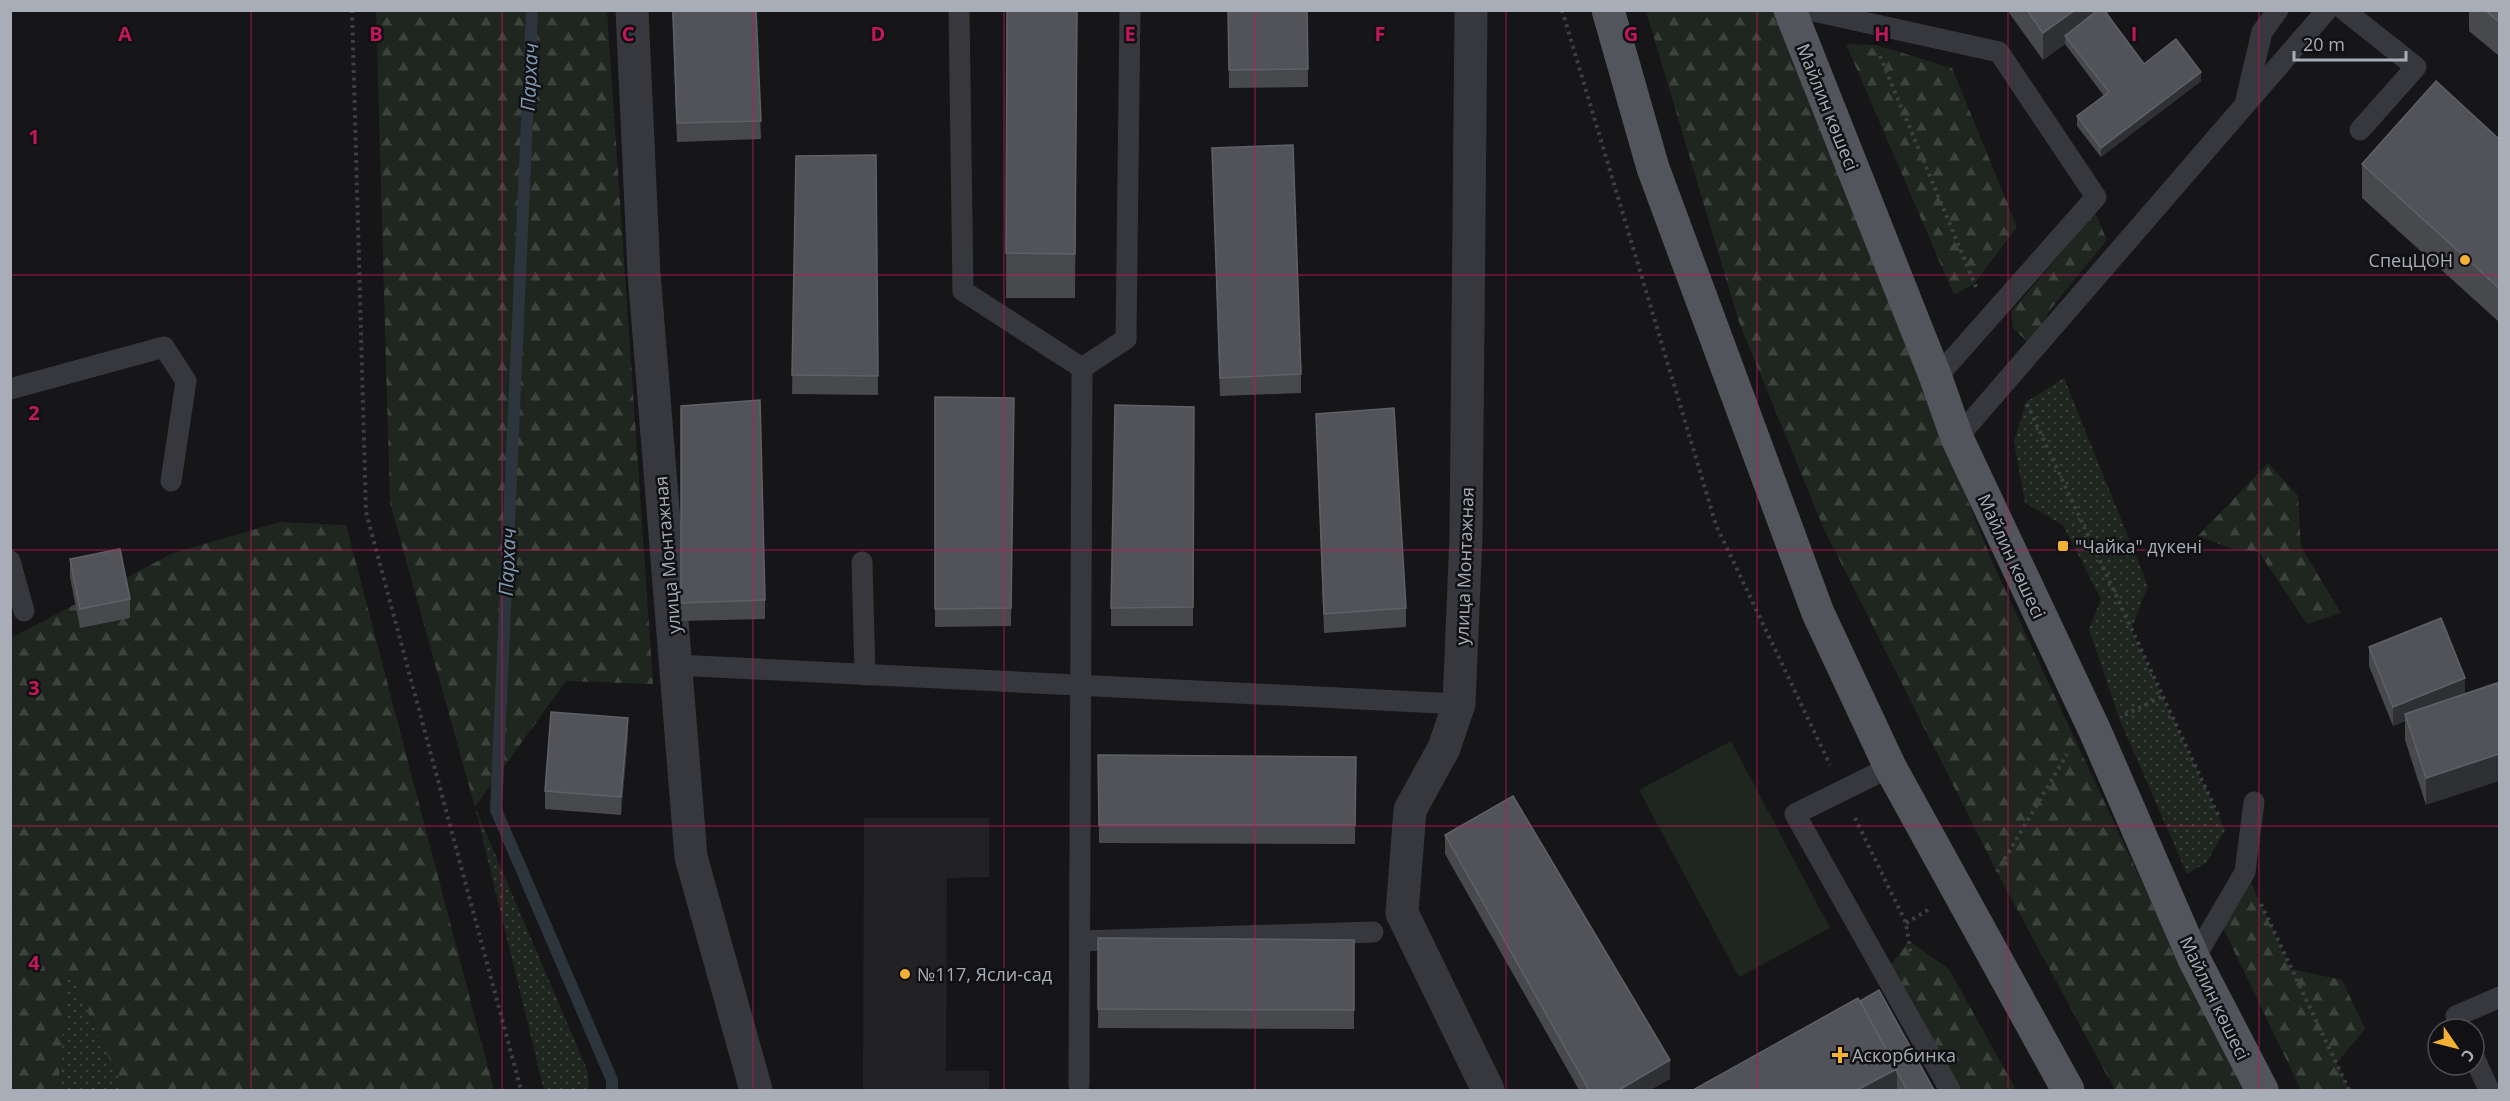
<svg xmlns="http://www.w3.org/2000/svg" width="2510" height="1101" font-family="'Open Sans',sans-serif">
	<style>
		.built { fill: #222225 }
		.grass { fill: url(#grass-dots) }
		.forest { fill: url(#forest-firs) }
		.pitch { fill: #1e261f }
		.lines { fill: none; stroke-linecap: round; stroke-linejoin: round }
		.stream { stroke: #2c353c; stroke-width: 12 }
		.path { stroke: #3d3f44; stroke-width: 4; stroke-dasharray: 3 4.5; stroke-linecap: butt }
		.service { stroke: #37383d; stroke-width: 21 }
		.minor { stroke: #37383d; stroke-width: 33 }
		.primary { stroke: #53555c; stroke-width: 33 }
		.wall { fill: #47494d }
		.shaded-wall { fill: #2f3033 }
		.building { fill: #525359; stroke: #5f6168; stroke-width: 1.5 }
		.grid { fill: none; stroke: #c2185b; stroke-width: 1.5; stroke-opacity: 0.55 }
		.poi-dot { fill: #f2b134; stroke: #111113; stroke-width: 2 }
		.labels { text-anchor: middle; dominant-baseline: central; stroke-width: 5; stroke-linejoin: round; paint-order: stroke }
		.street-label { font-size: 18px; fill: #a8adb8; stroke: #111113 }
		.poi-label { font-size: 18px; fill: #a8adb8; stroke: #111113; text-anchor: start }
		.water-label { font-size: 20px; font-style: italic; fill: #7f9bb3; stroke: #111113 }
		.grid-label { font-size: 20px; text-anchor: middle; font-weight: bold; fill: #c2185b; stroke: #111113; stroke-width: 5; stroke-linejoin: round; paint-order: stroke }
	</style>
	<defs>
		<pattern id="grass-dots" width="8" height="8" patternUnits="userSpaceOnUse" patternTransform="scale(1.5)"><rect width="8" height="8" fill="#1e261f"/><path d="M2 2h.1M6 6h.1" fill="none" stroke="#3c433d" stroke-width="1.8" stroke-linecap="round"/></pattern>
		<pattern id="forest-firs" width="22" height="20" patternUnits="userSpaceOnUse" patternTransform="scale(1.5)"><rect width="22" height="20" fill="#1e261f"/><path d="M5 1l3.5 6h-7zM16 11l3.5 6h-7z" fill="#3c433d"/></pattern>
	</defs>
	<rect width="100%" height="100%" fill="#161618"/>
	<path class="built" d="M864,818h125v59l-42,1 -1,193h43v19h-126z"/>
	<path class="grass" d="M2064,378l84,208 -17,44 94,200 -18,32 -20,12 -68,-156 -30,-89 12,-30 -38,-74 -38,-22 -11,-61 12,-40z
		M475,807l113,265 1,18h-45z
		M68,968l56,122h-66z"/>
	<path class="forest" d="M376,11h231l46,673 -87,-3 -91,126 -85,-304z
		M1646,11h127l220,553 190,406 61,120h-129l-118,-218 -173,-343 -85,-207z
		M1846,44l30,1 76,23 65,159 -43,57 -20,11z
		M2095,213l12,27 -58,71 -15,37 -21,-20 -2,-16z
		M2268,463l30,33 3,51 40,66 -34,11 -48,-72 -26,-3 -35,-13z
		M280,522l66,3 148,565h-370l-56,-121 -10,121h-47v-452l162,-85z
		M2251,883l40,86 51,11 23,49 -28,34 12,27h-48l-78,-162z
		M1909,941l40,28 67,121h-66l-66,-116z"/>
	<path class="pitch" d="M1731,741l99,187 -91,49 -100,-187z"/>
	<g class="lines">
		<path class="stream" d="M532,10l-36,800 116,270v10"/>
		<path class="path" d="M352,10l14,502 155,578
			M1562,10l154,515 114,240
			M1880,56l96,231
			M2027,404l193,415
			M2125,715l36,-18
			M1855,818l51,105 5,32
			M1997,872l70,-118
			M2261,904l88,186
			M1906,923l22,-13"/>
		<path class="service" d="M959,10l4,281 119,77 -3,717
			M1809,10l190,42 97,145 -160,181
			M2344,10l72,57 -56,63
			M2246,100l16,-68 16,-22
			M1082,368l44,-29 4,-329
			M10,389l154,-42 22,34 -15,100
			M1957,438l370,-428
			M10,561l14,50
			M862,562l3,113
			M676,665l783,39
			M1890,767l-95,47 155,276
			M1080,941l293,-9
			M2194,959l51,-87 9,-70
			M2462,1029l-6,-13 44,-19
			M2474,1057l15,33"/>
		<path class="minor" d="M632,10l12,263 47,584 65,233
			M1471,10l-5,526 -7,168 -15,44 -34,62 -8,103 86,177"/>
		<path class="primary" d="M1608,10l45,158 165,445 72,154 178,323
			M1790,10l146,368 21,60 138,293 99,228 68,131"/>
	</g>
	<path class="wall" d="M672,10h84l5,129 -84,3z
		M1007,10h70l-2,288h-69z
		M1228,10h79l1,77 -79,1z
		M2007,10h105l-5,4 37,50 57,17 -100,76 -24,-31v-10l27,-20 -39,-52 -22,16z
		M2469,10h30v46l-30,-25z
		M2499,139v183l-137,-124v-34z
		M1212,148l89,226v19l-81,3z
		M876,155l2,240 -86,-1 4,-238z
		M935,397l79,1 -3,228 -76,1z
		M681,406l84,194v19l-84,2z
		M1194,407l-1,219h-82v-18z
		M1316,414l90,194v19l-82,6z
		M70,559l60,40v19l-50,10 -10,-51z
		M2441,618l-15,187 -21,-65v-19l-12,5 -24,-60v-19z
		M628,736l-7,79 -76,-6v-18z
		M1098,755l258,2 -1,87 -256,-1z
		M1445,835l225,244 -20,11h-71l-134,-236z
		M1098,938l256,2v89l-256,-1z
		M1860,1001l74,89h-241z"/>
	<path class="shaded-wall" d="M2075,10h37l-43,31 -4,-5v8l-22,16v-27z
		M2201,72v9l-100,76v-9z
		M2465,678v19l-60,17v7l-12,5v-19z
		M628,718v18l-7,79v-18z
		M2499,754v27l-73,24v-27z
		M1670,1060v19l-20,11h-31z
		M1897,1069v21h-40z"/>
	<path class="building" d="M673,10h83l5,111 -84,2z
		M1007,10h70l-2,244 -69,-1z
		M1228,10h79l1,59 -79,1z
		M2027,10h48l-32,23z
		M2098,10h6l40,54 32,-25 25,33 -100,76 -24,-32 32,-24 -44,-56z
		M2485,10h14v12z
		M2436,81l63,58v149l-137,-124z
		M1293,145l8,229 -81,4 -8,-230z
		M876,155l2,221 -86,-1 4,-219z
		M935,397l79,1 -3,210 -76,1z
		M760,400l5,200 -84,3v-197z
		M1115,405l79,2 -1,200 -82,1z
		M1394,408l12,200 -82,6 -8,-200z
		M120,549l10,50 -50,10 -10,-50z
		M2441,618l24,60 -72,29 -24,-60z
		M2497,683l2,7v64l-73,24 -21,-64z
		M551,712l77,6 -7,79 -76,-6z
		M1098,755l258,2 -1,68h-256z
		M1513,796l157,264 -51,30h-30l-144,-255z
		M1098,938l256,2v70l-256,-1z
		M1879,990l55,100h-27l-10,-18v-3l-37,-68z
		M1858,998l39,71 -40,21h-164z"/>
	<path class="grid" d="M251,10v1080M502,10v1080M753,10v1080M1004,10v1080M1255,10v1080M1506,10v1080M1757,10v1080M2008,10v1080M2259,10v1080M10,275h2490M10,550h2490M10,826h2490"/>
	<g class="poi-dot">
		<circle cx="2465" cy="260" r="6"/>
		<rect x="2057" y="540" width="12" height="12" rx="3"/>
		<circle cx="905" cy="974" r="6"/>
		<path d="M1837 1046h6v6h6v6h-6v6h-6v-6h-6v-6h6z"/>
	</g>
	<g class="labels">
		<g class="street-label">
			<text transform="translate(1828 107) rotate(68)">Майлин көшесі</text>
			<text transform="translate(667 555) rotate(-95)">улица Монтажная</text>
			<text transform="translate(2012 556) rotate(65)">Майлин көшесі</text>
			<text transform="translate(1464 566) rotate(-88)">улица Монтажная</text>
			<text transform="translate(2215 998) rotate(64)">Майлин көшесі</text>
		</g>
		<g class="poi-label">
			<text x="2453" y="260" text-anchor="end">СпецЦОН</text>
			<text x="2075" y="546">"Чайка" дүкені</text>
			<text x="917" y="974">№117, Ясли-сад</text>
			<text x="1852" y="1055">Аскорбинка</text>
		</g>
		<g class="water-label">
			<text transform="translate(529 77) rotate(-87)">Пархач</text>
			<text transform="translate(507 562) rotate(-87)">Пархач</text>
		</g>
	</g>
	<g class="grid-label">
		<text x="125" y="41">A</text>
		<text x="376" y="41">B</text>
		<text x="628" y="41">C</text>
		<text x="878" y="41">D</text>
		<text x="1130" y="41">E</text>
		<text x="1380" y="41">F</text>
		<text x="1631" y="41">G</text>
		<text x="1882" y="41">H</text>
		<text x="2134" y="41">I</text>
		<text x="34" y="144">1</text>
		<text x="34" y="420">2</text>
		<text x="34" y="695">3</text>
		<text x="34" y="970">4</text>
	</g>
	<rect width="2510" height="1101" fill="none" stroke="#a8adb8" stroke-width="24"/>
	<g transform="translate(2456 1047) rotate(125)"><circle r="28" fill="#111113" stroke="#4d4f55" stroke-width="1.5"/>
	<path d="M0-4.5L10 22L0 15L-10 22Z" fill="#f2b134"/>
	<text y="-9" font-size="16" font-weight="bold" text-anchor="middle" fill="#a8adb8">С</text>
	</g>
	<path d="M2294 51v9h112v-9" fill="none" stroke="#a8adb8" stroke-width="3"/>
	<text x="2303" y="51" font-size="18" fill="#a8adb8" stroke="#111113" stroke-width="4.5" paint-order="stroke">20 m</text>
</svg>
